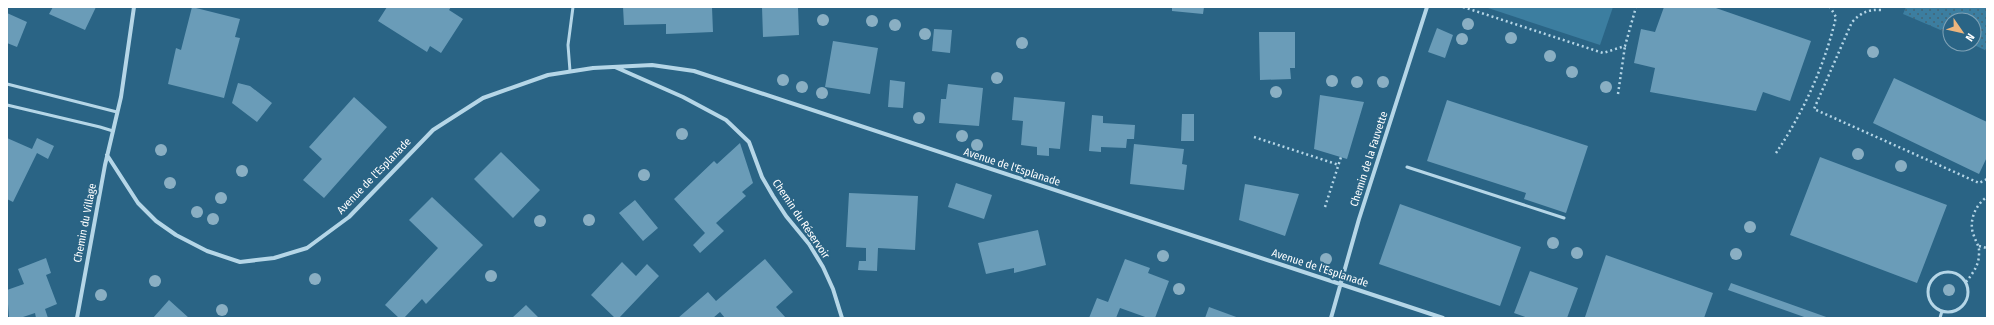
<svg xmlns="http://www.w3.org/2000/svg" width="1994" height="325" font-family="'Fira Sans Condensed',sans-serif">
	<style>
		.garden { fill: url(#garden-dots) }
		.pitch { fill: #3c7ea0 }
		.building { fill: #6a9cb8 }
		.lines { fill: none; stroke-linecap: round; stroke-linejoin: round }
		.path { stroke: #b5d6e7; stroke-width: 2.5; stroke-dasharray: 2 3; stroke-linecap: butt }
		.lane { stroke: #b5d6e7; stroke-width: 3 }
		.street { stroke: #b5d6e7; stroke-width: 4 }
		.tree { fill: #8aafc3 }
		.labels { text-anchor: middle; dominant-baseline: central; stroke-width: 4; stroke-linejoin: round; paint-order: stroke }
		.street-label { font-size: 11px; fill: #fff; stroke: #2a6485 }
	</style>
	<defs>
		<pattern id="garden-dots" width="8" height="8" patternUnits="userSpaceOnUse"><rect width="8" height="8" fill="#3c7ea0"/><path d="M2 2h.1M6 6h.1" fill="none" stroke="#446576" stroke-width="1.8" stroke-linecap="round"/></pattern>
	</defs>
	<rect width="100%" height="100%" fill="#2a6485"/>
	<path class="garden" d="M1906,7h81v44l-15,-7h2v-24h-24v14l-47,-20z"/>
	<path class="pitch" d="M1485,7h128l-13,38z"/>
	<path class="building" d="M53,7h43l-11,23 -36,-16z
		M192,7l48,12 -5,18 5,1 -16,60 -56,-14 8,-36 5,2z
		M387,7h64l-2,3 14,9 -22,34 -11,-7 -3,6 -49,-31z
		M623,7h89l1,25 -47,2v-10l-42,1z
		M762,7h36l1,28 -36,2z
		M1172,7h32l-1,7 -31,-3z
		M1664,7h49l98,34 -21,60 -27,-9 -7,19 -106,-19 5,-24 -21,-5 7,-34 14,3z
		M7,13l20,9 -10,25 -10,-4z
		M1437,28l16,7 -8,23 -17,-6z
		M934,29l18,1 -2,23 -18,-2z
		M1259,32h36v36h-5l1,11 -31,1z
		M833,41l45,7 -8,46 -45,-7z
		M1894,78l93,44v35l-8,17 -106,-51z
		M890,80l15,2 -2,26 -15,-1z
		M238,83l12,3 22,17 -15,19 -25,-19z
		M948,84l35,4 -4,38 -40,-3 2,-24h5z
		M1320,95l44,7 -17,57 -33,-10z
		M354,97l33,30 -63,71 -21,-18 19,-21 -13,-12z
		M1014,97l51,5 -5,47 -11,-1v8l-12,-1v-8l-16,-2 2,-24 -11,-1z
		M1447,100l141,46 -22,67 -42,-14 2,-6 -99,-32z
		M1182,114h12v27h-13z
		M1092,115l11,1v7l32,2 -1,14h-7l-1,9 -25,-1v5l-12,-1z
		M7,138l25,11 5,-11 17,8 -6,13 -11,-6 -24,49 -6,-3z
		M740,143l13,40 -11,9 4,4 -30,27 8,8 -24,22 -7,-8 12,-12 -31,-34 40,-38 3,3z
		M1134,144l50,5 -2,15 5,1 -3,25 -54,-6z
		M501,152l39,38 -27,28 -39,-39z
		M1820,157l127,48 -30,78 -127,-48z
		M956,183l36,12 -8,24 -36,-12z
		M1245,184l54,10 -14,42 -46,-16z
		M849,193l69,3 -3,54 -37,-2 -1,23 -19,-1 1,-9h7v-13l-20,-1z
		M432,197l51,48 -57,59 -4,-5 -18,19h-5l-14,-13 53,-57 -29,-28z
		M635,200l23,28 -15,13 -24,-28z
		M1400,204l121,43 -21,59 -121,-42z
		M1038,230l8,35 -32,8v-5l-28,6 -8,-31z
		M1606,255l107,38 -9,25 -119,-1z
		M46,258l5,15 -5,2 11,29 -12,5 3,9h-12l-1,-5 -15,5h-11l-2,-28 17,-6 -6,-15z
		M765,259l28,33 -17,15 10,11h-61l-5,-6 -7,6h-35l30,-26 8,9z
		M1125,259l25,9 -2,5 21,8 -14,37h-7l-28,-10 -4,10h-27l8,-20 11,4z
		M622,262l14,14 11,-12 12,12 -40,42h-4l-24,-23z
		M1530,271l48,17 -11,30h-39l-14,-5z
		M1731,283l98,35h-22l-79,-28z
		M169,300l20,18h-36z
		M526,305l13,13h-27z
		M1209,307l30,11h-34z"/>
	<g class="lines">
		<path class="path" d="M1463,7l140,46 22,-7 11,-39
			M1881,10c-13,-1 -20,3 -29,12l-38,87 165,74 8,-4
			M1618,94l7,-48
			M1254,137l85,28
			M1776,153c27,-40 49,-88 60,-136l-6,-10
			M1325,207l16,-50
			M1979,246l8,2
			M1966,282c7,-9 13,-17 13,-28 1,-7 -3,-12 -5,-18 -6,-14 1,-31 13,-39"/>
		<path class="lane" d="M570,71l-2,-26 5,-38
			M7,84l110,28
			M7,105l93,22 13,4
			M1407,167l157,51
			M1928 292a20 20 0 1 1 40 0a20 20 0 1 1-40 0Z
			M1940,318l2,-7"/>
		<path class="street" d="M615,67l68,30 43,23 23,22 13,35 11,19 13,20 23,28 14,23 10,22 9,29
			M107,155l31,48 18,18 20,14 31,16 33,11 34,-4 33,-10 42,-31 84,-87 50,-32 65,-23 45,-7 59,-3 42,6 749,247
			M77,318l28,-153 16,-68 13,-90
			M1331,318l28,-99 68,-212"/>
	</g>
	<g class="tree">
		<circle cx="823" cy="20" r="6"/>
		<circle cx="872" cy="21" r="6"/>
		<circle cx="1468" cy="24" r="6"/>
		<circle cx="895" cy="25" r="6"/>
		<circle cx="925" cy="34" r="6"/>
		<circle cx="1511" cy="38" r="6"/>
		<circle cx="1462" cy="39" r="6"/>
		<circle cx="1022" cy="43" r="6"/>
		<circle cx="1873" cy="52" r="6"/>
		<circle cx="1550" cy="56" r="6"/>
		<circle cx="1572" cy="72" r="6"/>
		<circle cx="997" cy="78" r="6"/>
		<circle cx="783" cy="80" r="6"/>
		<circle cx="1332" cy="81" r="6"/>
		<circle cx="1357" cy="82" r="6"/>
		<circle cx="1383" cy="82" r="6"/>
		<circle cx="802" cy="87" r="6"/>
		<circle cx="1606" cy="87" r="6"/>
		<circle cx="1276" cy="92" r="6"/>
		<circle cx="822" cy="93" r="6"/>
		<circle cx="919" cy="118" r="6"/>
		<circle cx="682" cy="134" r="6"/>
		<circle cx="962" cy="136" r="6"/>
		<circle cx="977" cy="145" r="6"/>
		<circle cx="161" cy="150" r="6"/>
		<circle cx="1858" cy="154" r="6"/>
		<circle cx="1901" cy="166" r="6"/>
		<circle cx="242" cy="171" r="6"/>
		<circle cx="644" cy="175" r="6"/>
		<circle cx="170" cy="183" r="6"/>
		<circle cx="221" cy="198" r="6"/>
		<circle cx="197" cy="212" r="6"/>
		<circle cx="213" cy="219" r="6"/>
		<circle cx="589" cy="220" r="6"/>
		<circle cx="540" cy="221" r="6"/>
		<circle cx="1750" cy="227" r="6"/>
		<circle cx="1553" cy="243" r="6"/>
		<circle cx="1577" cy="253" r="6"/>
		<circle cx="1736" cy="254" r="6"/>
		<circle cx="1163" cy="256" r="6"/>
		<circle cx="1326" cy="259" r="6"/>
		<circle cx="491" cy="276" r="6"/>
		<circle cx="315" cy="279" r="6"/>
		<circle cx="155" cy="281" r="6"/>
		<circle cx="1179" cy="289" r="6"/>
		<circle cx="1949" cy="290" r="6"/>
		<circle cx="101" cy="295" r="6"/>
		<circle cx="222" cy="310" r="6"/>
	</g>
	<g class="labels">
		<g class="street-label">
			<text transform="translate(1369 159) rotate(-72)">Chemin de la Fauvette</text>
			<text transform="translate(1012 167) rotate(18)">Avenue de l'Esplanade</text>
			<text transform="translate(374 176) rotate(-46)">Avenue de l'Esplanade</text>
			<text transform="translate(801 219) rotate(56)">Chemin du Réservoir</text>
			<text transform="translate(85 223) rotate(-79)">Chemin du Village</text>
			<text transform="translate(1320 268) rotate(18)">Avenue de l'Esplanade</text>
		</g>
	</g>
	<rect width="1994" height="325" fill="none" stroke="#ffffff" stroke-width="16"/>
	<g transform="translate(1962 32) rotate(124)"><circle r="19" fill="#2a6485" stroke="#7fa2b6"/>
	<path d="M0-3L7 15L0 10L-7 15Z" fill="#edb57d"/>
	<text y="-6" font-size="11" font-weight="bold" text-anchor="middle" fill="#ffffff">N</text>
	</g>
</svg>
